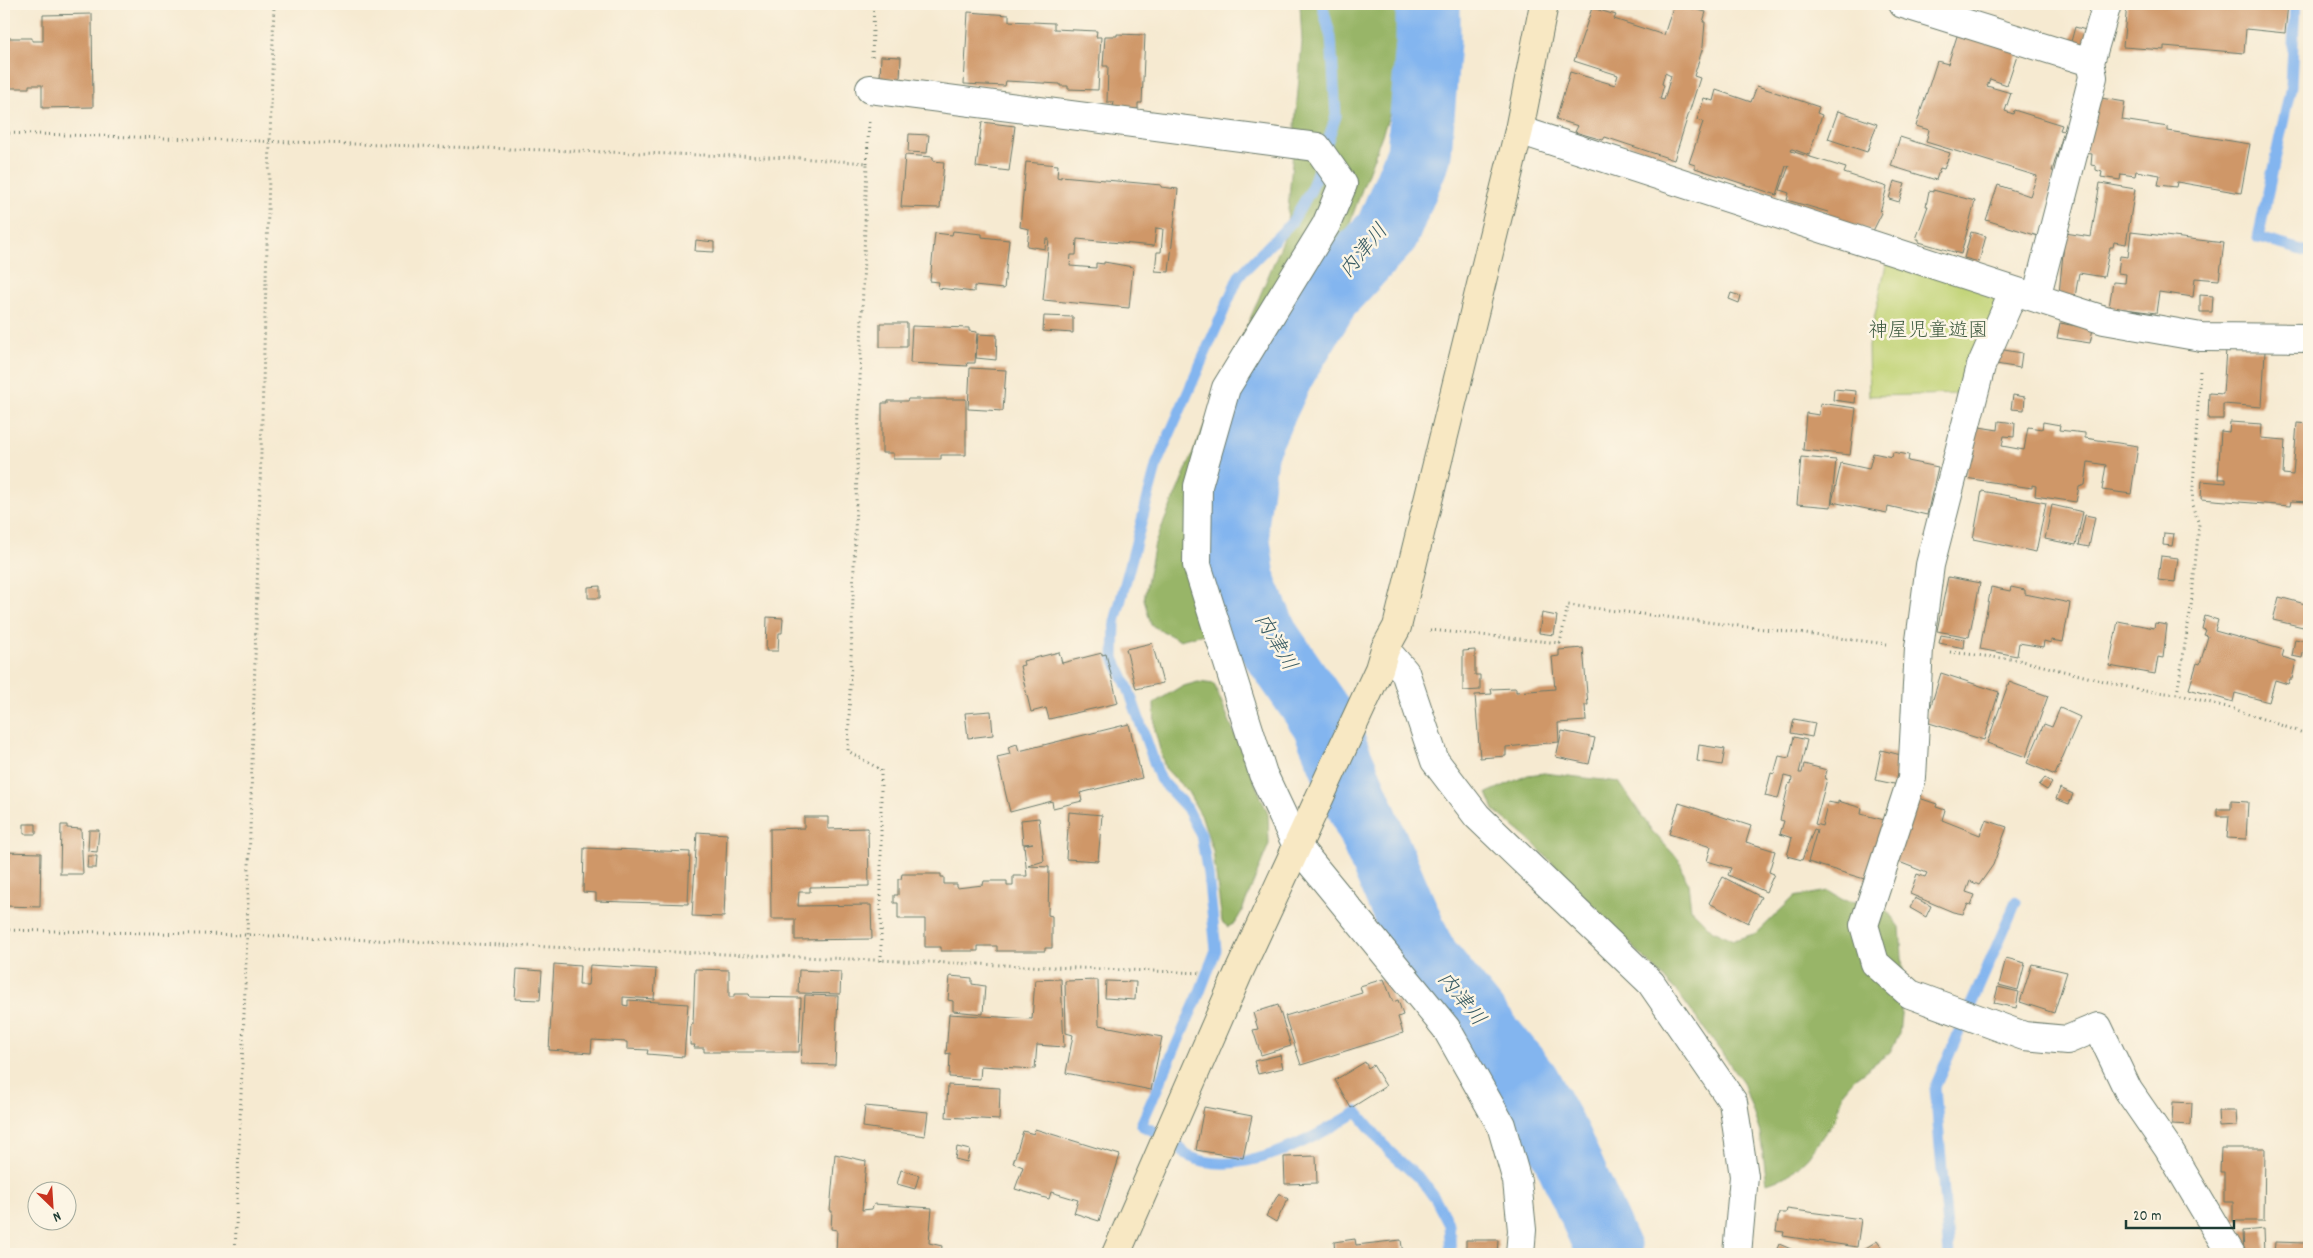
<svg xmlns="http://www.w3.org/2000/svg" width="2313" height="1258" font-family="Dekko,'Klee One',sans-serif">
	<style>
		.green { fill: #c1d376; stroke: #708855 }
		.forest { fill: #98b567; stroke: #5c794e }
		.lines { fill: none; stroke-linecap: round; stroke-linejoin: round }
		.stream { stroke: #83b5ef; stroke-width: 11 }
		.river { stroke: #83b5ef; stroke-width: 65 }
		.building { fill: #cf9768; fill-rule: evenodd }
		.street-casing { stroke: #6a7a6b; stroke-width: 30 }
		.secondary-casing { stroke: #6a7a6b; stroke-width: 30 }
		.path { stroke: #6a7a6b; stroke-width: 3; stroke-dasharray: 1 4; stroke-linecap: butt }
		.street { stroke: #fff; stroke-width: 28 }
		.secondary { stroke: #f8e8c3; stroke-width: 28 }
		.labels { text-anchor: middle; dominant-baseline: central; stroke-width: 5; stroke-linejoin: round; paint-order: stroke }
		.park-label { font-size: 20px; fill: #3f5b41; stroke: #fcf5e5 }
		.water-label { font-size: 21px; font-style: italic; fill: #385b63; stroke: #fcf5e5 }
	</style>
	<rect width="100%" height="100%" fill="#fcf5e5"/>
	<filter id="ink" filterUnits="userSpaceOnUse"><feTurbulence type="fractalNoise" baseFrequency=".02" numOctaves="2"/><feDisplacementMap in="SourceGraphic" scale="10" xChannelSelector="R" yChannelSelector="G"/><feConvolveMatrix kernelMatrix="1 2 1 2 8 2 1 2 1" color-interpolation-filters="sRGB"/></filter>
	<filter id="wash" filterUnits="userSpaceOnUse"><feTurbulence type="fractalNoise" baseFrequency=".0096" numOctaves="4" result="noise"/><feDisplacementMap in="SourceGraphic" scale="20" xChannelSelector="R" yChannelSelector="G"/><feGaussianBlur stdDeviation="1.12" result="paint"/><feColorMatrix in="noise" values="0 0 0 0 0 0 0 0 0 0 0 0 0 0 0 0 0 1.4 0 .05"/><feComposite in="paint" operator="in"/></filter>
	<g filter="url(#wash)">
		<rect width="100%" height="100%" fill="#f6ead1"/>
		<path class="green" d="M1887,260l108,32 5,13 -34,89 -97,2 -1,-50z"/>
		<path class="forest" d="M1300,4h114l2,38 -67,183 -61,127 -34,115 -16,142 -26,23 -33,8 -28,-15 -7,-26 11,-56 131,-309 16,-192z
			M1198,682l16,2 54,130 1,30 -28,69 -6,10 -7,4 -6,-5 -9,-71 -11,-34 -14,-25 -23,-24 -10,-37 -1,-28 26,-16z
			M1544,773l75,9 33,49 27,29 9,24 3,25 22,22 21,9 23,-7 37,-36 34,-6 15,9 40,6 17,21 4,59 -5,48 -9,18 -36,27 -11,13 -6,24 -29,41 -19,18 -22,8 -7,-50 -17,-51 -65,-89 -146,-151 -38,-32 -7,-17 41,-18z"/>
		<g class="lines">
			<path class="stream" d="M1322,4l9,34 5,78 -25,74 -19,32 -53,54 -82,187 -42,159 -1,36 14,30 32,91 27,29 14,27 7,39 8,76 -17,44 -58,131c12,6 28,12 37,20 4,4 6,9 10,11 53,24 125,-17 169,-44l32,39 34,31 13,18 13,25 2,29
				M2295,4l-4,82 -33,152 51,14
				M1949,1254l-14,-167 81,-185"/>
			<path class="river" d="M1428,4v38l-9,112 -32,78 -58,62 -47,78 -36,76 -10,78 8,60 24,54 55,80 100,234 105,130 31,57 51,113"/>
		</g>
		<g id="blocks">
			<path class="building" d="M1674,4l32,8 -3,10h2l-2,25 -9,29 6,2 -26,82 -69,-23 -2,3 -28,-8 3,-6 -22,-7 14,-47 45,13 3,-10 -44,-14 18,-53 24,7 -2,4 50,16zM1665,73l6,3 -7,24 -4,-1 4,-14 -2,-1z
				M1692,4h13l-1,4 -12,-3z
				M2127,4h161l-3,29 -39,-4 -2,24 -80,-7v4l-41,-3z
				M968,12l41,3v6l45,2v6l43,2 -1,6h5l-3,53 -30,-1v-3h-8v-2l-54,-3 -1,5 -41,-2z
				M92,14l1,93 -51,1v-23h-13v3h-25v-50h28v3h11v-26z
				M2075,27l18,5 -7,22 -17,-5z
				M1959,30l60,19 -12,36 -17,-6 -3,7 24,7 -6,18 8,3 1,-4 48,15 -2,5 4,1 -12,40 3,1 -17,64 -52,-16 12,-35 32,11 7,-20 -111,-34 3,-12 -13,-4 21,-65 11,3z
				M1117,34l28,1 -3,68h-4v6l-25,-1 1,-6h-7l1,-36h-5l2,-30h12z
				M881,56l20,1 -1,22 -20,-1z
				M1757,86l62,21 -2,6 5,2 -13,40 -17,-6 -1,2 55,17 -2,5 43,14 -7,25 2,1 -9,18 -46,-14 1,-5 -41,-12 2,-7 -9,-3 9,-24h-3l-9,29 -82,-27v-3l-6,-2 14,-41 -6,-2 7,-22 9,3 3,-11 35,12z
				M2095,97l30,5 -3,18 46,7v4l82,13 -9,49 -64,-11 -1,5 -18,-2 2,-10 -24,-4 -1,5 -14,-2 -1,6 -19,-3 1,-5 -6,-2v-4l-5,-1 1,-11 -7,-1z
				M1838,111l39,13 -10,28 -39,-13z
				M982,122l33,4 -6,45 -33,-4z
				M909,134l20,1 -2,18 -19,-1z
				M1900,137l50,16 -6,16 -4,-1 -4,12 -45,-14z
				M905,155l28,2v4l11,1 -4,46 -39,-1z
				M1026,162l32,3 -1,12 4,1v-2l100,9v2l17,2 -9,83 -14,-1 2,-19h4l2,-23 -7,-1 -2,18 -77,-7 -1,16h-5l-1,11 26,2v-5l8,1v-2l29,5 -4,41 -86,-8 6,-61h-3l-1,10 -18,-3 2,-17 -9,-2z
				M1894,181l11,3 -6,18 -10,-3z
				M2100,183l35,6 -9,55 -12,-2 -1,5h-3l-6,30 -25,-4 -4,24 -16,-3 6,-61 26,4z
				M1933,190l42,11 -14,53 -42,-12v-3h-3l12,-33h-2l3,-15 4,1z
				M953,231l29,3v3l27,3 -5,49 -30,-3v6l-36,-4 1,-6 -9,-1 5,-48 17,2z
				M1971,232l15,4 -7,26 -15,-4z
				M2131,232l93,11 -5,37 -24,-2 -2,19 -34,-5 -3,21 -47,-6 4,-25 12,1 1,-9 -8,-1 2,-17 8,1z
				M696,240l18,2v10l-19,-1z
				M1731,293l10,3 -2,7 -10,-4z
				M2200,295l13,1 -1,16h-12z
				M1044,316l29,1v16l-30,-2z
				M880,323h27v24h-27z
				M2060,323l33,6 -3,14 -33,-5z
				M912,326l57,2v3l8,1 -2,31h-8l1,3 -58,-3z
				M978,334l19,1 -1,25 -20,-2z
				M1998,349l24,4 -2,15 -24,-4z
				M2226,349l39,2 -3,56 -39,-3v15h-15l1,-26 14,1z
				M970,368l36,2 -3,41 -35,-2z
				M1834,389l22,2 -1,12 -22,-3z
				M2013,395l12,2 -1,13 -13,-1z
				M908,399h58v56h-25v4h-48v-6h-11v-50h6v-2h19z
				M1820,403l36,5 -6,47 -47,-5 3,-37 13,2z
				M1999,421l16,2 -1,14 -10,-1 -2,10 22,4 4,-23 14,2 1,-7 17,3 -1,5 26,3v5l53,8 -7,48 -29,-4 4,-25 -18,-3 -3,23 -6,2 -3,15 -41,-6 1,-10 -4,-1v3l-67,-10 8,-52 25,4z
				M2230,422l32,2 -1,14 24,2 -2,34 10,1 4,-52 12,1v78l-18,-1 -1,5 -89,-7 1,-18 24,2v-4h-8l3,-48 8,1z
				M1893,452l16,3 -1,6 30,6 -11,48 -39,-9 -1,7 -55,-11 9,-39 28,6 4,-16 19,4z
				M1801,457l35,3 -5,47 -34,-3z
				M1982,491l64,12 -10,49 -63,-13z
				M2052,505l31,7 -7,33 -31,-6z
				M2085,515l10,2 -6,30 -10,-2z
				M2164,533l10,1 -2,12 -9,-1z
				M2161,556l17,2 -3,24 -17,-2z
				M1948,577l32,6 -11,54 -32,-6z
				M600,586v12h-12v-11z
				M1991,587l19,4 1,-4 14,3v4l45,9 -7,39 -12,-2v3l-7,-2 -1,6 -24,-4 -2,13 -37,-7z
				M2279,597l30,8 -6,22 -30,-7z
				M1542,613l15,3 -3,19 -15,-2z
				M2205,616l13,4 -3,11 69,19 -2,7 14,4 -4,18h-2l-2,5 -13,-4 -6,22 -34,-9 -2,9 -44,-13 8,-26 3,1 8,-28 -4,-1 2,-5 -4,-1z
				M767,617l16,1 -1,15h-3l-1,18h-12z
				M2118,621l36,7 1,-5 12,2 -4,33 -5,-1 -3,17 -46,-8z
				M1941,635l24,4 -1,9 -25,-5z
				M2295,639l11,2 -4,17 -10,-2z
				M1152,643l11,40 -27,6 -10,-40z
				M1583,648l5,57h-3l1,16 -28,2 1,19 -53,5v9l-26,2 -5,-63 17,-1 -1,-5 25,-1v4l39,-3 -3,-32 7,-1v-6z
				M1475,650v25h5v15l-17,1v-40z
				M1059,652l3,11 40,-10v2l4,-1 12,49 -69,16 -3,-11 -15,4 -11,-46 4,-1 -1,-4z
				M1941,673l58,19 -15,48 -58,-18z
				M2009,682l39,14 -22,61 -39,-14z
				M2060,708l20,9 -25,58 -28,-12 17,-39 8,3z
				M991,711l2,24 -25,3 -3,-25z
				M1794,719l21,4 -3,14 -21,-4z
				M1129,724l13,54 -62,15 2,8 -29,7 -1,-7 -42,11 -13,-55 13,-3 -2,-7 9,-3 2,7z
				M1562,731l33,7 -6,26 -33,-7z
				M1794,737l13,3 -8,33h3l2,-9 23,6 -2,8 2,1 -12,45 7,2 6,-24 10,2v-3l24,7 -1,6 27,7 -17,60 -63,-19 9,-32 -3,-1 -12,31 -15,-4 5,-18 -12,-4 4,-13 -4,-1 9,-37 2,1 1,-6 -8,-2 -6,23 -13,-3 6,-23 3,1 5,-18 10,2z
				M1699,745l26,4 -3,16 -25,-4z
				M1881,750l24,6 -6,29 -24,-5z
				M2045,778l7,5 -5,7 -8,-5z
				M2060,788l13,6 -4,10 -13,-5z
				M1919,798l18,6 -1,3 9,3 -3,10 38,15 6,-15 21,7 -14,38 -14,20 -9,-4 -4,11 9,3 -4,10 -3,-1 -5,10 -10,-2 -43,-18 7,-20 8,3 2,-4 -33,-13z
				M2231,801l17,1 -2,37 -19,-1 2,-22h-12v-7h14z
				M1679,803l72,23 -5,16 29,9 -6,21 5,2 -8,18 -38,-17 3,-7 -24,-7 4,-14 -42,-13z
				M1069,812l33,3 -4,46 -32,-2z
				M804,817h24v12l40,-1 1,58 -59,1v5h-11l-1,14 73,-1 1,34 -77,1v-21h-24l-1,-90 34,-1z
				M1039,818l5,43 -16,5 21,1 -1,48 4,1v32h-7v3h-48v-5h-19v5h-37v-4h-16v-28h-27v-16h-4v-8h4v-16h3l1,-5h39v3h3v7h13v4l26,-3 1,-4h23v5h6v-10h14l-3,-31 9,-2 -10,1 -2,-24z
				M24,824h12v10h-12z
				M61,825h6v3l14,1 2,45h-23z
				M89,830h10l-2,22 -9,-1z
				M697,832l30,2 -3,83 -32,-1z
				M584,848l106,4 -2,52 -92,-3v-8l-13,-1z
				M4,852l37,1 -1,54 -36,-1z
				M88,856h9l-1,12h-9z
				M1723,877l38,20 -13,26 -39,-20z
				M1915,898l16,8 -5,11 -16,-9z
				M2006,958l19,5 -7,27 -19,-5z
				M554,964l26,2 -1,19h9l2,-20 66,4 -2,30 -31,-2v8l5,1v-6l60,4 -4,53 -37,-3 1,-4 -21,-1v-7l-35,-2 -1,13 -42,-3z
				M2032,964l35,8 -13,41 -34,-11z
				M517,969l25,2 -2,29 -25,-1z
				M695,969l34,1v27h5v-3h15l1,3 51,1 -2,54h-95v-4h-10l1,-3h-5l1,-21h2z
				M799,970l42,2 -1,22 -42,-1z
				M950,976l22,2v6l13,2 -2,28 -30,-3v-10l-5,-1z
				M1061,979l3,68 -27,-2 -2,24 -54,-3 -1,13 -31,-2 1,-24 -4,1 3,-40 83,5 3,-39z
				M1384,979l9,23 5,-2 5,15 -5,2 5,16 -102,32 -16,-49 77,-23 -2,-7z
				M1098,980l1,45 63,12 -11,53 -85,-17 7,-38 -7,-2 -1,-52z
				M1106,981l30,1 -1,18 -30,-2z
				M1998,987l21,5 -3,16 -22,-5z
				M805,995l33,1 -3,69 -34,-1z
				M1278,1005l13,41 -30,9 -8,-25 5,-1 -5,-16z
				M1280,1055l3,13 -25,6 -4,-13z
				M1365,1062l3,6 5,-3 13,21 -35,22 -16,-28z
				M948,1085l52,3 -1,32 -53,-3z
				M2173,1102l19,1 -1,22 -19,-1z
				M865,1106l63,6 -3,24 -62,-9z
				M1204,1107l48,9 -9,42 -47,-8z
				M2218,1111h18l1,15 -18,1z
				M1035,1129l85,26 -21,66 -25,-8 4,-13 -27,-8 -2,7 -34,-10 8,-22 -10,-4 10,-32 11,3z
				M957,1147l13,3 -3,12 -12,-3z
				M2221,1148h44l-1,73h-31v-19h-9v-30h-4z
				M835,1154l31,7 -4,49 10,-1 2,-5 58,4 -3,35 13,3 -1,8h-76l-29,-2 1,-22 -6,-1 1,-18h-2z
				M1316,1156l1,27 -32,1 -1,-27z
				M901,1170l18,5 -4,14 -18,-5z
				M1279,1193l9,6 -12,23 -10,-6z
				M1787,1209l74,10 -4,28 -74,-11 1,-4 -8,-1 3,-18h7z
				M2264,1229l1,25h-21l-1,-23z
				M1355,1239l1,6 45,-5 2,14h-72l4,-2 -1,-10z
				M1466,1240h32l-1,14h-31z
				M1877,1241l9,13h-30z
				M2275,1242l31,1v11h-32z
				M1779,1244l24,10h-28z"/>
		</g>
	</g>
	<g filter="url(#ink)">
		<use href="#blocks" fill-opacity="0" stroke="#6a7a6b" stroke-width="1"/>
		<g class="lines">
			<defs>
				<path id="street" d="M1903,4l187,58 3,15 -57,221
					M2090,62l17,-58
					M870,89l447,58 26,37 -17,41 -100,163 -28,98 -1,79 66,209 34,72 149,182 55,97 16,56 5,49 -2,24
					M1519,130l585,190 97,17 108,1
					M2014,291l-33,75 -51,199 -11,83 -7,130 -48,147 11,38 35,31 114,42 43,4 31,-13 30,63 40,58 63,106
					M1385,649l20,23 30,89 42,55 174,167 82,119 11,74 -7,78"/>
				<path id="secondary" d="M1116,1254l122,-280 141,-305 6,-20 12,-22 122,-497 25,-126"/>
			</defs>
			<use href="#street" class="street-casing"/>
			<use href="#secondary" class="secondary-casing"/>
			<path class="path" d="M872,57l2,-53
				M4,133l794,25 69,5 -19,588 33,19v191
				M867,163l2,-42
				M1430,630l130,13 8,-38 319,39
				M1950,652l69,8 125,31 33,3 54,14 78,27
				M2177,694l14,-87 8,-83 -7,-19 8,-135
				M4,930l243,5 956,38
				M235,1254l12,-319 27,-931"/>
			<use href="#street" class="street"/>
			<use href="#secondary" class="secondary"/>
		</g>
	</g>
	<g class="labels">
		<g class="park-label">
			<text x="1928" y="332">神屋児童遊園</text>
		</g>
		<g class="water-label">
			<text transform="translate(1365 252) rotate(-50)">内津川</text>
			<text transform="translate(1274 643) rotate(60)">内津川</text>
			<text transform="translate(1460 1000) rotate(51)">内津川</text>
		</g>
	</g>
	<rect width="2313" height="1258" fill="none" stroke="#fcf5e5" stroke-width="20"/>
	<g transform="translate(52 1206) rotate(155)"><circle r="24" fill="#fcf5e5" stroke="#a4ab9e"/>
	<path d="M0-4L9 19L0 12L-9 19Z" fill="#c8321e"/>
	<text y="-8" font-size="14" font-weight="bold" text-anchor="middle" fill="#1f3d34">N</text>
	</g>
	<path d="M2126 1220v8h108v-8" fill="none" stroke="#1f3d34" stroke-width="2.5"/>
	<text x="2133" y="1220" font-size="15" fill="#1f3d34" stroke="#fcf5e5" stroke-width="4" paint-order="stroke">20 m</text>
</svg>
